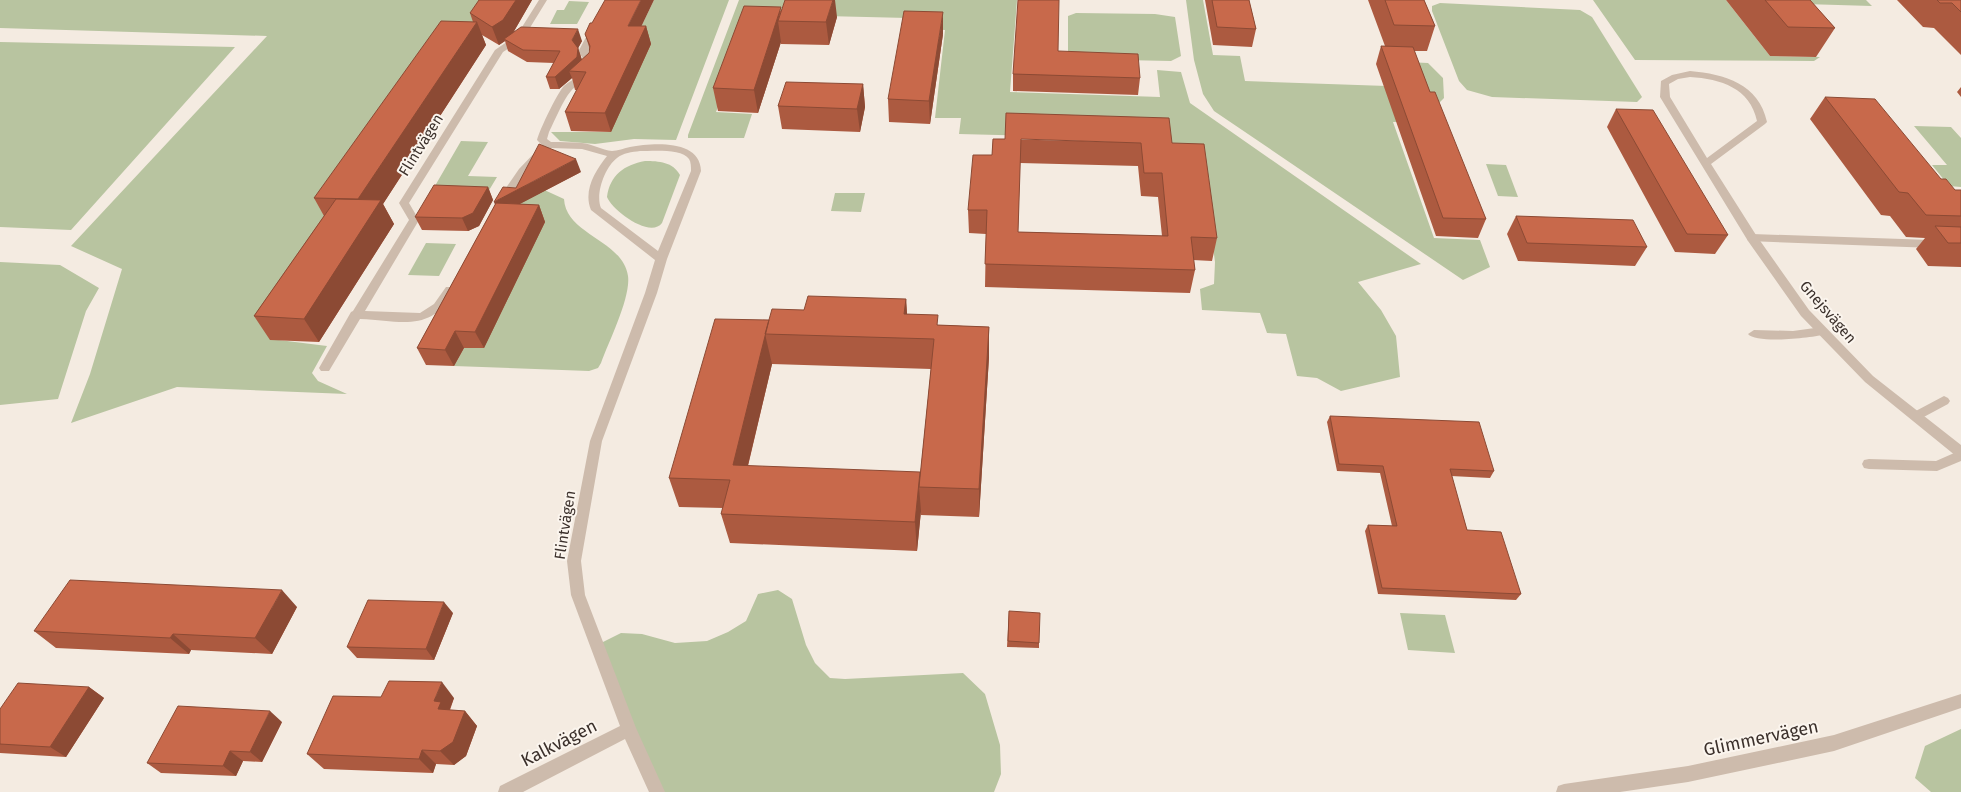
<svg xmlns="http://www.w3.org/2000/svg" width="1961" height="792" font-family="'Fira Sans',sans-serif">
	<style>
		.green { fill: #b8c4a0 }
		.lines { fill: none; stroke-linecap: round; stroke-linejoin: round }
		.service { fill: #cdbbac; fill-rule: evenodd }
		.minor { fill: #cdbbac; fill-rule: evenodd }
		.wall { fill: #ac5a40; fill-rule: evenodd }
		.shaded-wall { fill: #8c4a34 }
		.building { fill: #c8694b; stroke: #8c4a34; fill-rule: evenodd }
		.labels { text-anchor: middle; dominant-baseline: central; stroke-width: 4; stroke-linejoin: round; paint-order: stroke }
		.street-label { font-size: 15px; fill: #3b302b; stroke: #fbf5ee }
		.near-street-label { font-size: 18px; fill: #3b302b; stroke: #fbf5ee }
	</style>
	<rect width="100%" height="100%" fill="#f4ebe1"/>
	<path class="green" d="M0,0h497l-226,339 56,7 -15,27 6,8 29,13 -170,-7 -106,36 19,-49 32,-105 -51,-23 196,-210 -267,-8z
		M654,0h75l-53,140 -42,-1 -39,5 -35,-3 -9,-9h60l22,-88z
		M739,0h278l-7,92 150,5 -3,-27 24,2 9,31 231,161 -63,18 23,28 15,26 4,41 -59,14 -24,-13 -20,-2 -11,-42 -19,-1 -7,-20 -58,-3 -2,-21 14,-5 1,-22 -11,-83h5l-3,-12 -34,-3 -4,-25 -209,-5 2,-16h-26l10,-88 -38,-2 1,-10 -125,-3 -36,12 -31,85 36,2 -8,24h-56v-3z
		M1186,0h17l10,55 27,1 5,25 171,6 -9,-25 21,1 15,15 1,20 -11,11 4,13h-44l41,116 46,2 10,27 -27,13 -249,-169 -11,-17 -9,-34z
		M1593,0h133l44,56 50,1 -6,4 -179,-1z
		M1800,0h66l6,6 -68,-2z
		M569,1l20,1 -12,22h-27l7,-14h7z
		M1440,3l140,7 12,7 50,80 -5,5 -145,-5 -25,-7 -8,-9 -27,-70v-5z
		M1076,13l79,1 20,3 6,39 -10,5 -97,-2 -6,-2v-41z
		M0,42l235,5 -164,183 -71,-3z
		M1914,126l37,1 10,11v49l-12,-1 -17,-21h15z
		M461,141l27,1 -20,34 29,1 -9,15 -56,-1z
		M645,161c14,0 28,1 35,14l-18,48c-12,16 -50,-13 -55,-26 3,-22 17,-32 38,-36z
		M1486,164l20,1 12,32 -20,-1z
		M531,181l9,7 24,11c2,36 59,41 64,77 3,21 -19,65 -27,87l-3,5 -9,3 -135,-5 10,-18h20l22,-132z
		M835,193h30l-4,19 -30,-1z
		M426,243l30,1 -17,32 -31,-1z
		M0,262l60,3 39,23 -13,23 -28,88 -58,6z
		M778,590l14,9 14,46 9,18 15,15 15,1 118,-6 22,21 15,51 1,29 -7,18h-337l-60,-147 24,-12 21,1 33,9 32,-2 21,-9 18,-11 12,-27z
		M1400,613l45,2 10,38 -47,-3z
		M1961,729v63h-30l-16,-14 10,-32z"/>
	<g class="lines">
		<path class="service" d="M1752,234l209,7v8l-213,-8 -1,-3 1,-3z
			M1822,327l6,4 -2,3c-13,4 -70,10 -78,0l6,-4 39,1z
			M1944,396l4,2 2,3 -2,3 -28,15h-8l-2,-3 2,-3z
			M1961,450v11l-24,10 -68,-2 -5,-1 -2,-4 2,-4 5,-1 67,2z"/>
		<path class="minor" d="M539,0h8l-24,39 -20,13 -94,151 10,17 -54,91 55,2 14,-9 12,-17h8l2,3c-26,43 -52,31 -96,29l-31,52h-8l-2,-3 32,-56 2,-1 56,-91 -10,-17 96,-153 22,-15z
			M606,0h8l-26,52c17,20 -6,27 -17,39 -8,9 -16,29 -22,41l-2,7 4,3c10,0 21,0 31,1 10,1 20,7 30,8 5,0 13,-3 18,-4 23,-4 70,-8 71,24l-34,88 -10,34 -55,148 -21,120 4,34 51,133 29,64h-16l-24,-53 -102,53h-25l2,-6 120,-60 -49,-131 -4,-34 23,-120 55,-148 10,-33 -64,-50c-8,-19 4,-39 16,-54l-25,-7 -32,-1 -18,18 -26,37 -4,1 -5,-3 22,-32 23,-24 -5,-5c3,-11 19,-44 26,-53 8,-8 19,-9 21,-21 1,-7 -2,-9 -6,-14zM640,151c11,0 42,-3 49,8 2,3 2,8 2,12l-33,80 -57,-43c-6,-14 4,-41 16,-50 6,-5 15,-6 23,-7z
			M1690,71c35,3 69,13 77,51l-2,2 -54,40 45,71 53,75 64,66 88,69v12l-5,-1 -91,-74 -64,-66 -53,-75 -88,-144 1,-16 11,-6zM1690,77c31,2 60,11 67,44l-50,37 -37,-61 -1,-13 9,-5z
			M1961,694v14l-127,43 -146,31 -68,10h-64l2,-6 6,-2 124,-18 146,-31z"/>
	</g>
	<path class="wall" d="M532,0l-19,33 69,8 -4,7 4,12 7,-7 1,-3 -5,-16 57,-8h4l5,18 -40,88 -40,-1 -6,-19 12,-22h-2l-3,-12 -13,11h-9l-4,-12 8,-14 -27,-1 -19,-11 -3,-10 -6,4 -17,-10 4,10 -103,159 11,20 -75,118 -49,-2 -16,-24 70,-100 -10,-18 159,-176 -3,-9z
		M1205,0h44l7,29 -4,18 -39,-2z
		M1368,0h56l11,26 -8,25h-13l16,41 56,127 -8,19 -42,-2 -60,-172 5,-18h4z
		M1726,0h84l25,28 -19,29 -46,-1z
		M1897,0h64v55l-27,-27 -11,-1z
		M782,9l55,8 -8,28 -48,-1v-2l-23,71 -40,-2 -5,-23z
		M943,34l-13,90 -41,-2 -1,-23z
		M1058,51l82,27 -2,17 -125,-4v-17z
		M863,84l2,23 -5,25 -78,-3 -4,-23z
		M1961,87v10l-4,-5z
		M1825,97l116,82 14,11h6v77l-33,-1 -12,-17 9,-11 -19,-1 -16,-21 -9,-1 -71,-96z
		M1616,109l112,126 -13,19 -40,-2 -68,-125z
		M993,139l179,4 45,95 -5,23 -19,-1 2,10 -5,23 -205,-6 1,-53 -17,-1 -1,-23 24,-55zM1020,163l118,3 3,30 17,1 4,39 -144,-4z
		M581,172l-62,32 20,1 6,17 -61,126h-20l-10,18 -28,-1 -9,-17 78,-143 21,-17z
		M488,187l5,13 -14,26 -11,5 -46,-1 -7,-13z
		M1516,216l131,31 -12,19 -117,-5 -11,-27z
		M906,299l1,15 31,11 51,2v30l-10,160 -58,-2v-4l-4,40 -187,-8 -9,-29 2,-6 -44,-1 -10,-29 100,-158 35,-10zM772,364l159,5 -11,108 -172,-11z
		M1330,416l164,55 -4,7 -39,-2 16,54 54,64 -5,6 -138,-6 -13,-63 3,-6 24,1 -12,-53 -43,-2 -10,-49z
		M297,607l-25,47 -81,-4 -2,4 -133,-6 -22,-17z
		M1009,611l30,32v5l-32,-1z
		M453,613l-19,47 -77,-2 -10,-11z
		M89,687l15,11 -38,59 -66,-4v-44z
		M381,697l73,1 -4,12 15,1 12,15 -11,30 -12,9 -18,-1 -3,9 -109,-4 -17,-15z
		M282,722l-20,40 -19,-1 -7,15 -75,-3 -14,-10z"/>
	<path class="shaded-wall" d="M516,0h16l-22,38 -6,1 1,2 -6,4 -7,-18z
		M641,0h13l-21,44 -5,-18z
		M833,0h2l2,17 -8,28 -3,-23z
		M781,7l-3,14 3,21 -23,71 -4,-23z
		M943,12v22l-13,90 -1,-23z
		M477,22l9,23 -103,159 11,20 -75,118 -15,-23 54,-120z
		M646,26l5,18 -40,88 -6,-19z
		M578,29l4,12 -6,11 -4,-12z
		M578,48l4,12 -13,11 3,7 -13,11 -4,-12z
		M863,84l2,23 -5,25 -3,-23z
		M576,159l5,13 -82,43 -5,-13z
		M488,187l5,13 -14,26 -11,5 -6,-13z
		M539,205l6,17 -61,126 -9,-16z
		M906,299l2,30 -4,-15z
		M989,327v30l-10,160v-28z
		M455,331l9,17 -10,18 -9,-16z
		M765,334l7,30 -31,130 -8,-29z
		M920,472l1,15h-2l2,24 -4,40 -2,-29z
		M282,590l15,17 -25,47 -17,-16z
		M444,602l9,11 -19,47 -8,-11z
		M173,634l18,16 -2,4 -19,-16z
		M442,682l12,16 -5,13 -11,-2 -4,-8z
		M89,687l15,11 -38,59 -16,-10z
		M270,711l12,11 -20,40 -12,-10z
		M465,711l12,15 -11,30 -12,9 -14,-14z
		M422,750l14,14 -3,9 -14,-14z
		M230,751l13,10 -7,15 -13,-10z"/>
	<path class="building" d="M479,0h37l-13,20 -11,7 -22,-14z
		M605,0h36l-13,26h18l-41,87 -40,-1 21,-40 -17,-1 20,-18 1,-7 -5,-12 5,-11h2z
		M785,0h48l-7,22 -48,-1z
		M1018,0h41l-1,51 80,3 2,24 -127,-4z
		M1212,0h37l7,29 -39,-2z
		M1385,0h39l11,26 -41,-1z
		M1765,0h45l25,28 -47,-1z
		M1937,0h24v12l-9,-9h-12z
		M744,6l37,1 -27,83 -41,-2z
		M904,11l39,1 -14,89 -41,-2z
		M441,21l36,1 -119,177 -44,-1z
		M521,27l57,2 -6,11 6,8 -1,9 -22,20h-9l14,-26 -37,-1 -19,-11z
		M1381,46l32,1 17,45h5l51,127 -43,-1z
		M786,82l77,2 -6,25 -79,-3z
		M1825,97l50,2 66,80h5l9,11h6v26l-35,-1 -18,-22 -9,-1z
		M1616,109l37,1 75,125 -41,-1z
		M1006,113l163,5 3,25 32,1 13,94 -26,-1 4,33 -210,-6 2,-54h-19l5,-55h19l1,-16h12zM1021,139l120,4 3,30h18l6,63 -150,-4z
		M539,144l37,15 -82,43 9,-15 13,1z
		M434,185l54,2 -15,26 -11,5 -47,-1z
		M336,199l45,1 -77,119 -50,-3z
		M496,203l43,2 -64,127 -20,-1 -10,19 -28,-2z
		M1516,216l117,4 14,27 -120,-4z
		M1935,226l26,1v16h-13z
		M808,296l98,3 -2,15 34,1 -1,10 52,2 -10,162 -60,-2 15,-148 -169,-5 7,-25 32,1z
		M715,319l54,1 -36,145 187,7 -5,50 -194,-8 9,-34 -61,-2z
		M1330,416l149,6 15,49 -44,-2 17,61 34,2 20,62 -139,-6 -14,-63 29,1 -14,-60 -44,-2z
		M70,580l212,10 -27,48 -82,-4 -3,4 -136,-7z
		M368,600l76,2 -18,47 -79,-2z
		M1009,611l31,2 -1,30 -31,-2z
		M389,681l53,1 -8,19 7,1 -3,7 27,2 -12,31 -13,9 -18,-1 -3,9 -112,-5 26,-58 48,1z
		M18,683l71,4 -39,60 -50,-3v-35z
		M178,706l92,5 -20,41 -20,-1 -7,15 -76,-3z"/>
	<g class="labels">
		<g class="street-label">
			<text transform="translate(421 145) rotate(-58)">Flintvägen</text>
			<text transform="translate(1828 312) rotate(49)">Gnejsvägen</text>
			<text transform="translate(565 525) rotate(-81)">Flintvägen</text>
		</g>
		<g class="near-street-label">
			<text transform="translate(1761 738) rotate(-12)">Glimmervägen</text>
			<text transform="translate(559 743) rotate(-27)">Kalkvägen</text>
		</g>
	</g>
</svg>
